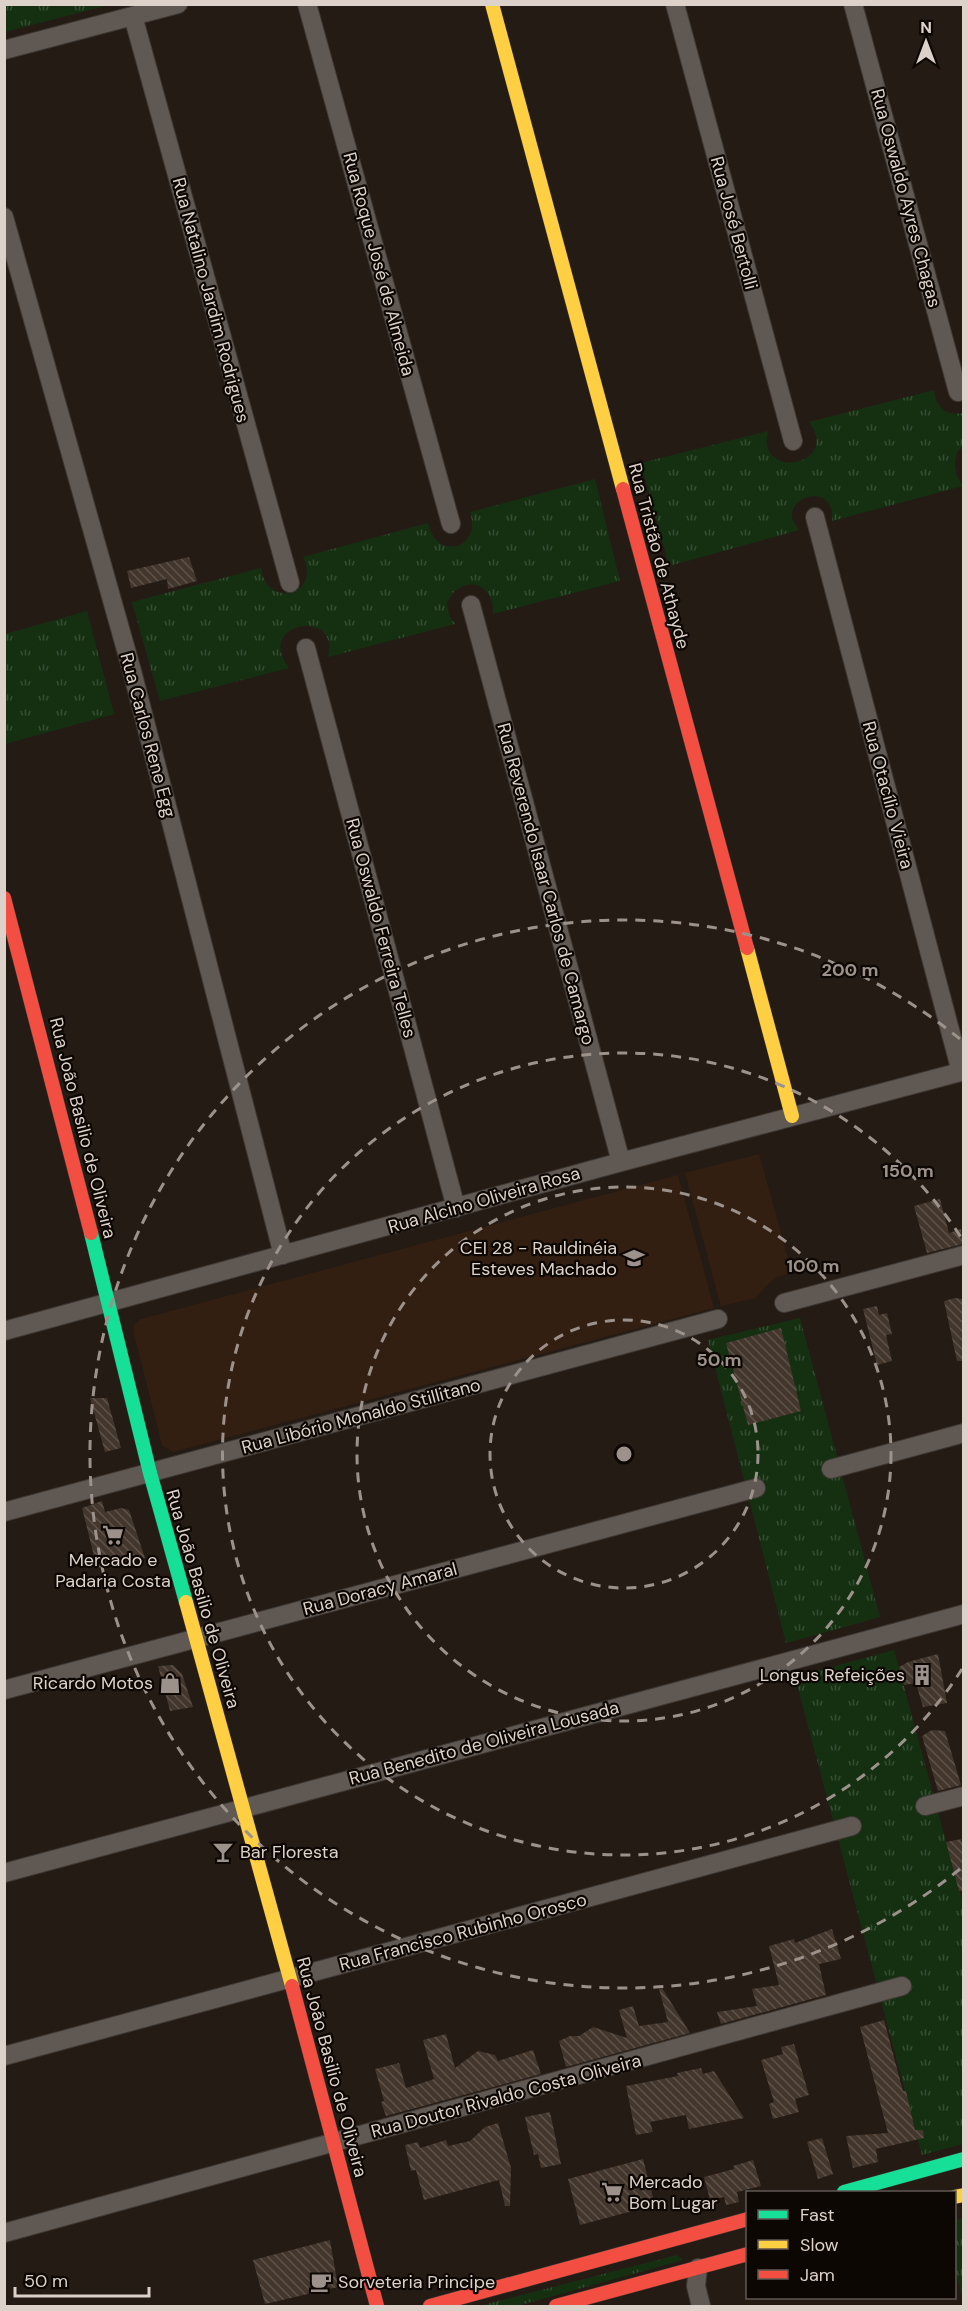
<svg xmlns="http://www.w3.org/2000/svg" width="968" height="2311" font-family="'DM Sans',sans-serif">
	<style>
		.built { fill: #331f12 }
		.grass { fill: url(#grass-tufts) }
		.building { fill: url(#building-back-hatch) }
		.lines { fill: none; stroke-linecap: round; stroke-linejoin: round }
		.street-casing { stroke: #3f3833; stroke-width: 20 }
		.fast-casing { stroke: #3f3833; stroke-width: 15 }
		.slow-casing { stroke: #3f3833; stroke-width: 15 }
		.jam-casing { stroke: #3f3833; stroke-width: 15 }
		.street { stroke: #5f5853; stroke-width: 18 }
		.fast { stroke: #16e098; stroke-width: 14 }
		.slow { stroke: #ffcf43; stroke-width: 14 }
		.jam { stroke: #f24e42; stroke-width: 14 }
		.ring { fill: none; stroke: #9c928b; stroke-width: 3; stroke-dasharray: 10 8 }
		.labels { text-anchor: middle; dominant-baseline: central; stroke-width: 4.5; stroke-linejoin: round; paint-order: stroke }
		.street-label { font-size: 18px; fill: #ddd2ca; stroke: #0d0704 }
		.poi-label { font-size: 18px; fill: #ddd2ca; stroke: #0d0704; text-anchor: end }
		.centre { fill: #9c928b; stroke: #0d0704; stroke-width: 3 }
		.ring-label { font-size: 18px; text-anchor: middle; font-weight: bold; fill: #9c928b; stroke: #0d0704; stroke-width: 4.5; stroke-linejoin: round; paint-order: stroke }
	</style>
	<defs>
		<pattern id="grass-tufts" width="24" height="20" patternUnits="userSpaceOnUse" patternTransform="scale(1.5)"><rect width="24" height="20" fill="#143011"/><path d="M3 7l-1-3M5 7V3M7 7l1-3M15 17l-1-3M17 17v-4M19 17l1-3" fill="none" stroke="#364d32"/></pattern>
		<pattern id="building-back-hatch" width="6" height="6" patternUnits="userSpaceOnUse" patternTransform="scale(1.5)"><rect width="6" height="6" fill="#43362c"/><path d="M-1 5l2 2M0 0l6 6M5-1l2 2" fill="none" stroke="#5e5249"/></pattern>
	</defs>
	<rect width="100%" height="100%" fill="#241b15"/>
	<path class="built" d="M759,1154l33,119 -12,3 -10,6 -15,16 -34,8 -36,-133z
		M678,1175l36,133 -541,144 -11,-7 -29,-115 2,-6 6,-5z"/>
	<path class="grass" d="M5,4h104v1l-104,27z
		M934,390c2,18 11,26 29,23v35l-5,2c-5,15 -4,23 5,36l-131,35c4,-37 -43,-28 -40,-3 1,3 5,9 7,12l-130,36 -28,-103 127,-32c-1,5 -2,10 -1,15 8,32 71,14 42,-24z
		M595,479l25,102 -127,33c2,-22 -17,-39 -37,-24 -3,2 -6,8 -9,12l2,13 6,9 -127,33c1,-5 2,-10 1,-15 -8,-31 -71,-14 -40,26l-129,33 -28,-99 129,-34c5,41 61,28 42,-11l125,-34c8,38 54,27 42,-11z
		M87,611l27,103 -109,30v-110z
		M800,1318l80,299 -94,26 -78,-303z
		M894,1650l69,254v240l-41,11 -127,-478z
		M963,2218h1l-1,82 -8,-30v-50z
		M677,2255l6,5 -166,46h-38z"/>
	<path class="building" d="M189,557l8,24 -29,8 -1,-10 -36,9 -4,-17z
		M940,1199l9,34 12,-4 2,15 -36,9 -13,-47z
		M955,1298l8,1v62h-6l-13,-60z
		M877,1306l2,9 8,-2 5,21 -6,1 6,26 -15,4 -14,-56z
		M781,1328l20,83 -53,14 -22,-82z
		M90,1398h17l14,50 -16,4z
		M102,1501l3,11 16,-4 8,2 16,48 -48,10 -15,-60z
		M938,1654l9,49 -24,4 -7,-24 -12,2 -5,-18 9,-5z
		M173,1665l9,9 11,33 -23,4 -12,-45z
		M932,1730l13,1 16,54 -23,6 -16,-55z
		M961,1839l2,9v43h-4l-13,-49z
		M832,1929l9,30 -22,5 7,31 -105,29 -4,-12 40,-6 -5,-17 27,-4 -10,-39 25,-7 1,4z
		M662,1988l28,45 -124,34 -7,-26 11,-5h9l14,-9 34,11 -8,-28 14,-4 6,20 29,-4 -9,-33z
		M884,2020l19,71h3l9,39h8l1,8 -48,11 2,13 -25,6 -7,-32 42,-3 -28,-106z
		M446,2034l9,34 23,-17 17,4 3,6 35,-11 8,24 -155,42 -5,-14 3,-1 -9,-32 24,-6 7,25 28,-9 -11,-39z
		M794,2044l15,51 -14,4 4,13 -26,7 -4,-15 5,-2 -13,-42 22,-6 -2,-7z
		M701,2068l2,6 11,-3 30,47 -55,11 -3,-14 -36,7 3,10 -17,3 -10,-49 52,-10 -1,-3z
		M550,2112l11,52 -20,4 -3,-14 -4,1 -9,-38z
		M498,2123l13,45 -1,38h-5l-6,-26 -75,20 -8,-30 -5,1 -6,-26 13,-3 2,6 26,-8 2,6 22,-5 15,-14z
		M822,2138l11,36 -15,5 -11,-37z
		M643,2159l12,46 -75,20 -12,-46z
		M753,2160l8,26 -24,6 2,10 -13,3 -2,-8 -14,3 -6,-23 30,-8 -1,-3z
		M330,2240l8,47 -73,17 -12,-44z"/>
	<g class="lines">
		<defs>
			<path id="street" d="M307,4l144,520
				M675,4l118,437
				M853,4l105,388
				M133,16l157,567
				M4,50l174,-46
				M4,217l128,454 151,584
				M815,517l146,555
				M471,605l150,557
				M306,648l150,560
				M784,1303l180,-48
				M4,1331l617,-169 343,-91
				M831,1469l133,-36
				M4,1512l714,-193
				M4,1690l752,-202
				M925,1806l39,-10
				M4,1873l960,-259
				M4,2056l848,-230
				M4,2233l898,-247
				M698,2268l-2,18 5,20"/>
			<path id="fast" d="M91,1233l59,240 36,129
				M844,2192l120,-33"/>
			<path id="slow" d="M492,4l131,485
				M747,948l45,168
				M186,1602l106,384
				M954,2197l10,-2"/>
			<path id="jam" d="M623,489l124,459
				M4,898l87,335
				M292,1986l85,320
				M430,2306l318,-87
				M556,2306l192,-52"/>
		</defs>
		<use href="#street" class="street-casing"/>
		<use href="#fast" class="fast-casing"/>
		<use href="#slow" class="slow-casing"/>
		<use href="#jam" class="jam-casing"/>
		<use href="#street" class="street"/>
		<use href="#fast" class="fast"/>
		<use href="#slow" class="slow"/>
		<use href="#jam" class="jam"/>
	</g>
	<g class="ring">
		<circle cx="624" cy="1454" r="134"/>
		<circle cx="624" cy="1454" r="267"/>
		<path d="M962 1669A401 401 0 1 1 962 1239"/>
		<path d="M960 1869A534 534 0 1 1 960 1039"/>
	</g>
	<defs>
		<symbol id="school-bare" viewBox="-9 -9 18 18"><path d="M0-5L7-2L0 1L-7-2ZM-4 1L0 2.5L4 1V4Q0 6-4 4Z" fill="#9c928b" stroke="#0d0704" stroke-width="2.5" paint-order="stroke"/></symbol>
		<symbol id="supermarket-bare" viewBox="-9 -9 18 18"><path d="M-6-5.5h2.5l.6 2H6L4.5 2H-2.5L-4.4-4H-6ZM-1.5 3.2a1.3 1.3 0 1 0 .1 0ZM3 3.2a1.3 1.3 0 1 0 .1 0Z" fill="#9c928b" stroke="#0d0704" stroke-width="2.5" paint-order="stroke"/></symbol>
		<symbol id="building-bare" viewBox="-9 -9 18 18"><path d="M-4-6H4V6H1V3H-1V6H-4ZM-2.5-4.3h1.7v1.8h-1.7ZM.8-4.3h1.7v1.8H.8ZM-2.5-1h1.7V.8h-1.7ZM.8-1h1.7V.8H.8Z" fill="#9c928b" stroke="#0d0704" stroke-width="2.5" paint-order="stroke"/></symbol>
		<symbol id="shop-bare" viewBox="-9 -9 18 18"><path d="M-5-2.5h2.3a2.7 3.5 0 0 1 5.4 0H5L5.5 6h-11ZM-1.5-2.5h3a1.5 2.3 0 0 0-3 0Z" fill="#9c928b" stroke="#0d0704" stroke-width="2.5" paint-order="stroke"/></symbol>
		<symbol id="bar-bare" viewBox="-9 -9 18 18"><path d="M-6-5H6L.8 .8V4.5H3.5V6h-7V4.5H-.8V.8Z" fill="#9c928b" stroke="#0d0704" stroke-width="2.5" paint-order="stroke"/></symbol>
		<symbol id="cafe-bare" viewBox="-9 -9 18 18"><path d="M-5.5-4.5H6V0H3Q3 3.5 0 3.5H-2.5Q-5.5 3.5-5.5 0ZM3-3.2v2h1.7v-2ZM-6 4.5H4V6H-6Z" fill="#9c928b" stroke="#0d0704" stroke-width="2.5" paint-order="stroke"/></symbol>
	</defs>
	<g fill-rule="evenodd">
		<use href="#school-bare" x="619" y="1243" width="30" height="30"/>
		<use href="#supermarket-bare" x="98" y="1520" width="30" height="30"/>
		<use href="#building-bare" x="907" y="1660" width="30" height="30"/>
		<use href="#shop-bare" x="155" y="1668" width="30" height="30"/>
		<use href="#bar-bare" x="208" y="1837" width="30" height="30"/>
		<use href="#supermarket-bare" x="597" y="2177" width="30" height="30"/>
		<use href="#cafe-bare" x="306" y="2267" width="30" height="30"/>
	</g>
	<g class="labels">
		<g class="street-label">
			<text transform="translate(906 198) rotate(75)">Rua Oswaldo Ayres Chagas</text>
			<text transform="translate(734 223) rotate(75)">Rua José Bertolli</text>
			<text transform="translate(379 264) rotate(75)">Rua Roque José de Almeida</text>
			<text transform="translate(211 300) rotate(75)">Rua Natalino Jardim Rodrigues</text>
			<text transform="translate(659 556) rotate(75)">Rua Tristão de Athayde</text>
			<text transform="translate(148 735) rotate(75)">Rua Carlos Rene Egg</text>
			<text transform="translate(888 795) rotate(75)">Rua Otacílio Vieira</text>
			<text transform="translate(546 884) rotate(75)">Rua Reverendo Isaar Carlos de Camargo</text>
			<text transform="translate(381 928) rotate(75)">Rua Oswaldo Ferreira Telles</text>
			<text transform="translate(83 1128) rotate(76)">Rua João Basilio de Oliveira</text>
			<text transform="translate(484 1200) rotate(-16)">Rua Alcino Oliveira Rosa</text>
			<text transform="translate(361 1416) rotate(-15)">Rua Libório Monaldo Stillitano</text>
			<text transform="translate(380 1589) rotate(-15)">Rua Doracy Amaral</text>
			<text transform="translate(203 1599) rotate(74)">Rua João Basilio de Oliveira</text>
			<text transform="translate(484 1743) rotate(-15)">Rua Benedito de Oliveira Lousada</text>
			<text transform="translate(463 1932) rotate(-15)">Rua Francisco Rubinho Orosco</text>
			<text transform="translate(332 2067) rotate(75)">Rua João Basilio de Oliveira</text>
			<text transform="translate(506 2096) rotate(-15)">Rua Doutor Rivaldo Costa Oliveira</text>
		</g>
		<g class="poi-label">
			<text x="617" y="1248">CEI 28 - Rauldinéia<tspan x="617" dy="21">Esteves Machado</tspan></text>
			<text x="113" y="1560" text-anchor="middle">Mercado e<tspan x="113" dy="21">Padaria Costa</tspan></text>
			<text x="905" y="1675">Longus Refeições</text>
			<text x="153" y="1683">Ricardo Motos</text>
			<text x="240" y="1852" text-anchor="start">Bar Floresta</text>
			<text x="629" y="2182" text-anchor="start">Mercado<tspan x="629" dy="21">Bom Lugar</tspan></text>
			<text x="338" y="2282" text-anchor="start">Sorveteria Principe</text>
		</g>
	</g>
	<circle cx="624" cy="1454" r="9" class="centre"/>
	<g class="ring-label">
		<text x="850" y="976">200 m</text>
		<text x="908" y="1177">150 m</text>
		<text x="813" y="1272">100 m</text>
		<text x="719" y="1366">50 m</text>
	</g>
	<rect width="968" height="2311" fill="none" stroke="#ddd2ca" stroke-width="12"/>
	<rect x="746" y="2191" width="210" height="108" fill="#0d0704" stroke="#605853" stroke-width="1.5"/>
	<rect x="758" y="2210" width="30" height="9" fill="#16e098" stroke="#605853" stroke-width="1.5"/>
	<text x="800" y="2221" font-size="18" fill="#ddd2ca">Fast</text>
	<rect x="758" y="2240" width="30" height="9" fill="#ffcf43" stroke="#605853" stroke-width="1.5"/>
	<text x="800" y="2251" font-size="18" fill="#ddd2ca">Slow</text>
	<rect x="758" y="2270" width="30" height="9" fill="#f24e42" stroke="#605853" stroke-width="1.5"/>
	<text x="800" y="2281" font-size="18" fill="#ddd2ca">Jam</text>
	<g transform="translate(926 42)" stroke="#0d0704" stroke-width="4.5" paint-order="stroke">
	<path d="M0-4.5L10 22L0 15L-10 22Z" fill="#ddd2ca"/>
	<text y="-9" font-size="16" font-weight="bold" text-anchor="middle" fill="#ddd2ca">N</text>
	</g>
	<path d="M15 2287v9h134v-9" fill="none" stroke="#ddd2ca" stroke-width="3"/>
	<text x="24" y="2287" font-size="18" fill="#ddd2ca" stroke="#0d0704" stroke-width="4.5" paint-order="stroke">50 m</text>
</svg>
